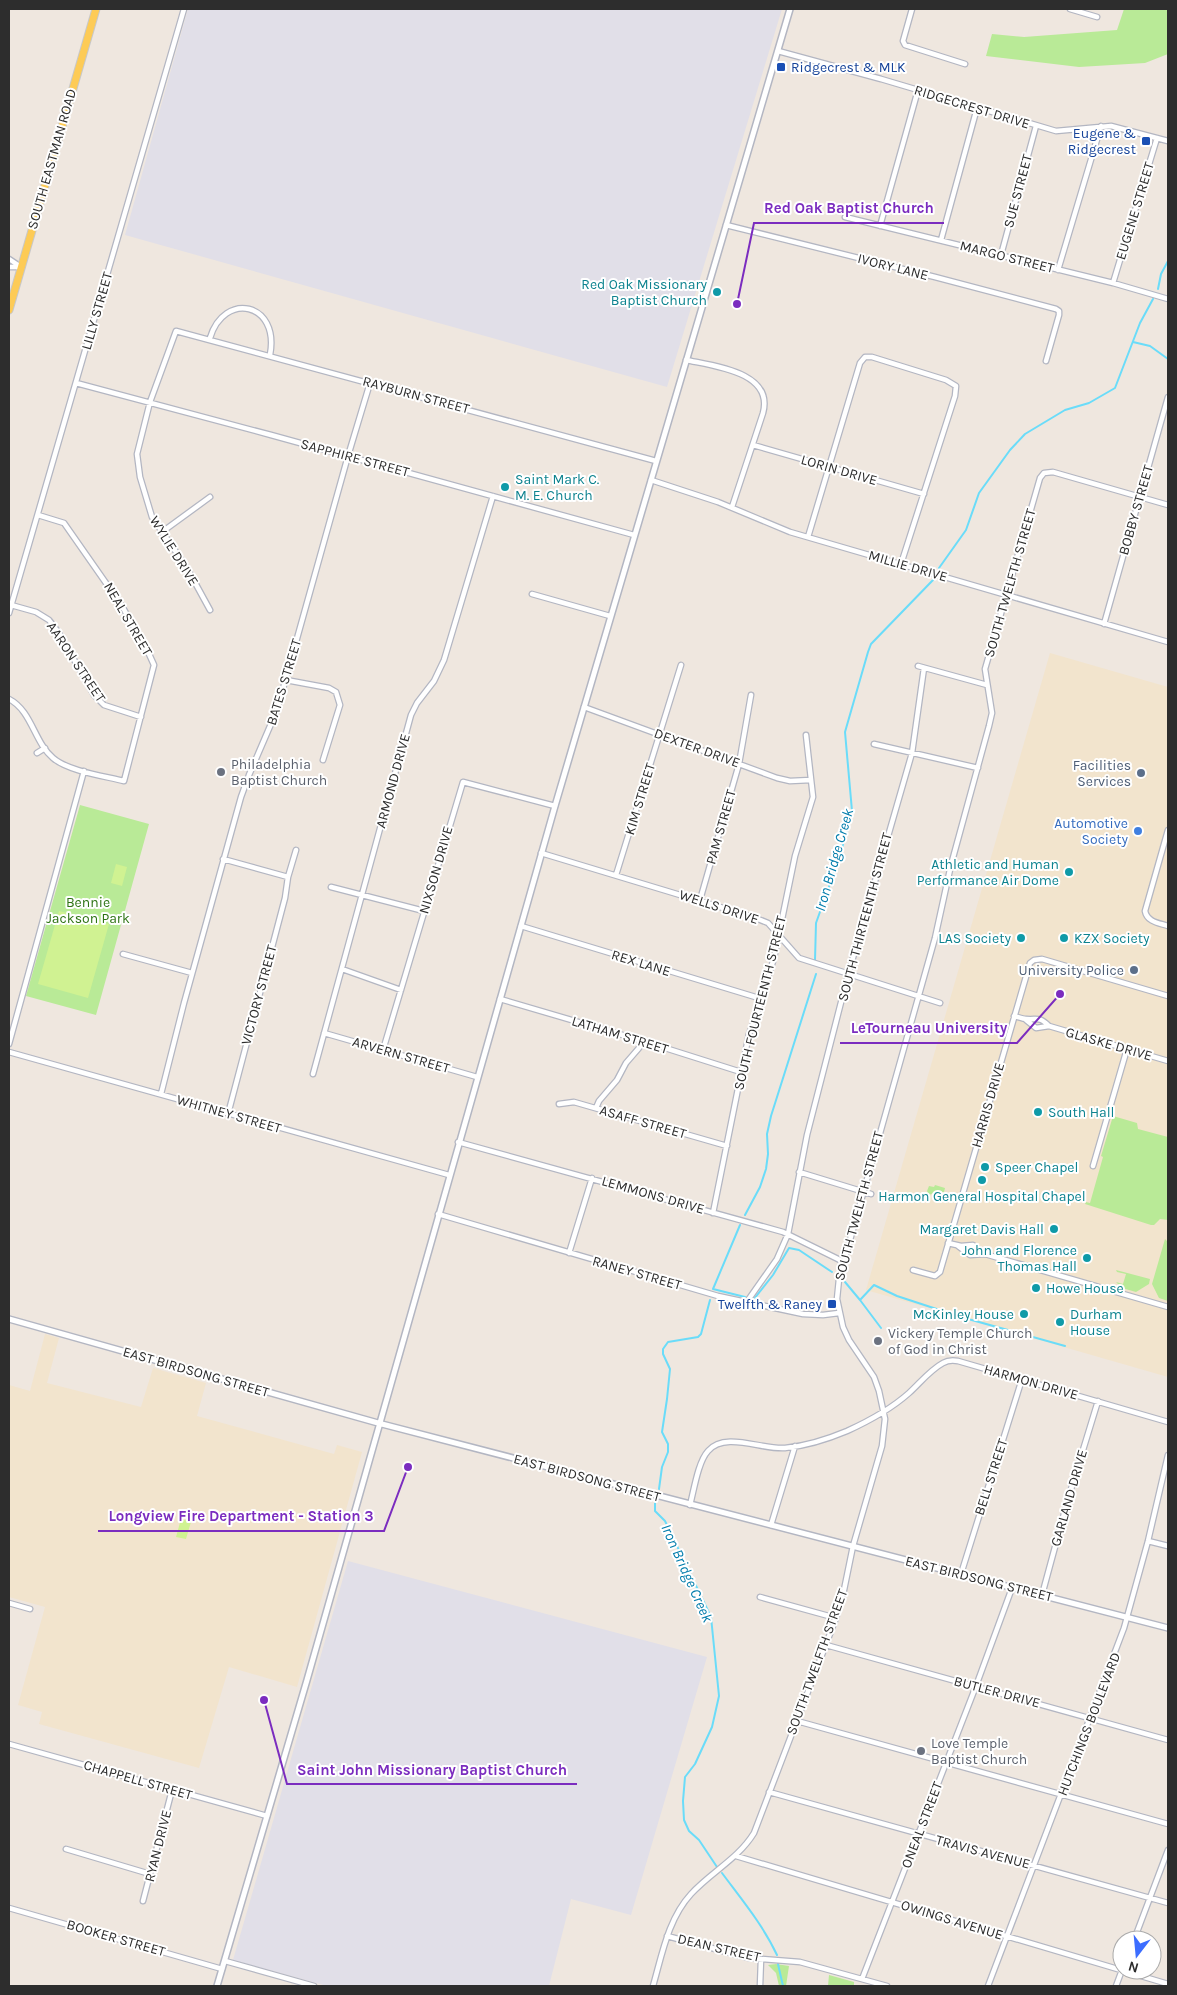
<svg xmlns="http://www.w3.org/2000/svg" width="1177" height="1995" font-family="Karla,sans-serif">
	<style>
		.industrial { fill: #e1dfe8 }
		.education { fill: #f2e4cd }
		.green { fill: #b9ea97 }
		.pitch { fill: #d0f292 }
		.lines { fill: none; stroke-linecap: round; stroke-linejoin: round }
		.stream { stroke: #6adcf9; stroke-width: 2 }
		.minor-casing { stroke: #b3b6c2; stroke-width: 7 }
		.tertiary-casing { stroke: #b3b6c2; stroke-width: 8 }
		.primary-casing { stroke: #c8c8c8; stroke-width: 9 }
		.minor { stroke: #fff; stroke-width: 4.5 }
		.tertiary { stroke: #fff; stroke-width: 5 }
		.primary { stroke: #fdcb56; stroke-width: 7 }
		.transit-dot { fill: #1a4fb4; stroke: #fff; stroke-width: 2 }
		.culture-dot { fill: #0f9aa8; stroke: #fff; stroke-width: 2 }
		.worship-dot { fill: #6b7280; stroke: #fff; stroke-width: 2 }
		.service-dot { fill: #5c6f8a; stroke: #fff; stroke-width: 2 }
		.shop-dot { fill: #3f7fe0; stroke: #fff; stroke-width: 2 }
		.labels { text-anchor: middle; dominant-baseline: central; stroke-width: 4; stroke-linejoin: round; paint-order: stroke }
		.transit-label { font-size: 14px; fill: #164399; stroke: #fff; text-anchor: end }
		.street-label { font-size: 14px; fill: #2d2d2d; stroke: #fff }
		.culture-label { font-size: 14px; fill: #0d838f; stroke: #fff; text-anchor: end }
		.worship-label { font-size: 14px; fill: #5b616d; stroke: #fff; text-anchor: start }
		.service-label { font-size: 14px; fill: #4e5e75; stroke: #fff; text-anchor: end }
		.shop-label { font-size: 14px; fill: #366cbe; stroke: #fff; text-anchor: end }
		.park-label { font-size: 14px; fill: #2e7314; stroke: #fff }
		.water-label { font-size: 15px; font-style: italic; fill: #027dac; stroke: #fff }
		.leader { fill: none; stroke: #7b2cbf; stroke-width: 2 }
		.callout-dot { fill: #7b2cbf; stroke: #fff; stroke-width: 2 }
		.callout-label { font-size: 15px; text-anchor: middle; font-weight: bold; fill: #7b2cbf; stroke: #fff; stroke-width: 4; stroke-linejoin: round; paint-order: stroke }
	</style>
	<rect width="100%" height="100%" fill="#efe7df"/>
	<path class="industrial" d="M188,9h594l-115,378 -542,-152z
		M348,1561l359,96 -76,258 -60,-16 -22,87h-222l-94,-26z"/>
	<path class="education" d="M1050,653l118,34v690l-302,-87z
		M45,1334l14,4 -12,45 94,24 12,-39 53,15 -9,33 137,38 3,-9 25,7 -65,235 -68,-20 -30,101 -160,-44 3,-12 -24,-7 27,-98 -36,-10v-212l21,6z"/>
	<path class="green" d="M1124,9h44v45l-23,9 -66,4 -93,-11 6,-22 32,3 93,-7z
		M80,805l69,19 -53,191 -70,-19z
		M1113,1116l24,7 1,6 30,8v83l-8,-1 -6,6h-3l-66,-21 1,-2 4,1 13,-46 -2,-1z
		M935,1185l10,3 -1,4h-8l-7,3 -2,-4 2,-5 5,1z
		M1165,1239l3,3v59l-9,-3 -7,-14z
		M1116,1270l34,9 -1,5 -13,8 -14,-4 -6,-6 7,2 3,-10 -9,-2z
		M776,1964l13,2 -3,20h-7l-3,-13 -8,-8z
		M829,1975l25,7v4h-26z"/>
	<path class="pitch" d="M116,864l11,3 -5,19 -11,-3z
		M59,911l50,13 -21,74 -50,-14z
		M181,1519l10,3 -5,17 -10,-2z"/>
	<g class="lines">
		<path class="stream" d="M1158,289l3,-15 7,-13
			M1133,342l17,4 18,13
			M939,568l27,-38 13,-37 31,-43 15,-16 40,-24 24,-7 26,-15 25,-65 13,-24
			M815,960l1,-37 23,-64 13,-48 -7,-79 23,-80 3,-8 62,-64
			M745,1215l15,-28 6,-18 2,-15 -1,-20 4,-18 45,-142
			M740,1225l-27,64 32,8
			M845,1282l15,18 14,-15 23,11 64,21 104,29
			M754,1299l19,-24 16,-27 10,2 33,22
			M860,1300l21,28
			M659,1489l3,-22 6,-15v-8l-6,-12 5,-33 3,-30 -7,-15v-5l5,-7 30,-5 3,-3 9,-34
			M655,1503v8l10,10 46,96 8,79 -7,31 -17,37 -10,13 -2,24 1,19 5,11 10,9 18,27
			M722,1873c20,27 41,52 55,82
			M778,1964l5,22"/>
		<defs>
			<path id="minor" d="M912,9l-9,32 2,4 60,19
				M1070,9l27,8
				M778,51l103,28 175,52 55,-5 57,15
				M845,217l268,66 55,16
				M726,225l209,52 121,32 3,2v4l-13,46
				M880,226l38,-136
				M941,240l36,-132
				M1001,255l35,-129
				M9,259l12,8
				M9,267h11
				M1058,270l43,-144
				M1113,283l44,-145
				M210,338c14,-47 70,-36 60,17
				M686,360c28,6 88,12 77,53l-31,94
				M76,383l195,52 363,100
				M753,445l171,49
				M651,480l67,22 72,30 378,110
				M162,532l48,-35
				M808,537l52,-174 5,-6h7l74,23 10,6 -1,10 -54,168
				M532,594l78,22
				M11,605l25,7 13,8 10,13 35,62 10,10 37,12
				M210,610l-23,-42 -35,-51 -12,-40 -3,-23 13,-52 26,-71 480,130
				M9,613l175,-604
				M1104,624l64,-227
				M918,666l69,19
				M286,680l43,8 7,4 4,13 -17,55
				M9,699c23,12 25,43 44,59 15,13 51,18 71,23l30,-116 -5,-11 -27,-48 -58,-83 -26,-8
				M584,707l193,71 13,3 21,-1
				M874,744l104,24
				M37,753l8,-5
				M1168,830l-23,81c2,11 14,12 23,15
				M541,853l212,64 15,6 31,35 141,45
				M223,859l65,18
				M616,875l65,-210
				M331,887l93,24
				M700,900l39,-136 12,-69
				M521,926l241,73
				M123,954l69,19
				M342,969l59,21
				M500,999l143,42 98,31
				M1014,1016c4,1 9,3 12,3 12,1 13,-3 23,7l119,35
				M1026,1020l10,8 13,-2
				M324,1033l153,44
				M9,1044l75,-273
				M383,1050l80,-268 92,24
				M9,1052l440,123
				M313,1074l98,-359 6,-12 17,-22 10,-21 49,-164
				M161,1094l23,-91 57,-206 8,-22 28,-65 71,-254 22,-73
				M559,1104l15,-2 153,44
				M596,1108l3,-7 18,-21 9,-17 13,-15 4,-7
				M228,1114l57,-216 3,-21 8,-27
				M458,1142l325,90 59,29
				M1093,1166l34,-117
				M799,1172l72,22
				M713,1213l36,-179 9,-23 16,-53 21,-102 18,-59 -7,-62
				M438,1214l280,82 85,18 20,1 16,-2
				M948,1243l13,3 12,-1 12,9
				M958,1246l12,9 15,-1 183,53
				M569,1253l23,-75
				M913,1270l22,6 5,-4 90,-309 4,-3 8,-1 126,37
				M746,1303l31,-44 11,-25 19,-99 41,-160 64,-222 12,-85
				M690,1505c4,-15 8,-43 18,-54 17,-20 54,-1 77,-3 20,-2 43,-9 62,-17 22,-10 44,-22 62,-38 11,-10 21,-23 34,-30 5,-3 10,-3 15,-2l210,61
				M771,1525l24,-79
				M1148,1541l20,5
				M961,1574l61,-195
				M1042,1595l26,-96 30,-98
				M760,1597l76,21
				M9,1603l21,6
				M826,1645l342,95
				M797,1721l371,103
				M9,1744l258,72
				M769,1792l399,111
				M66,1849l84,25
				M736,1856l432,128
				M143,1901l29,-111
				M9,1908l213,61
				M667,1936l82,22 51,4 87,24
				M1134,1940l34,-90
				M225,1961l89,25
				M862,1979l114,-293 36,-98
				M653,1986c9,-31 15,-67 38,-92 20,-22 47,-35 63,-61l82,-215 8,-28 9,-44 29,-100 3,-27 -6,-28 -5,-14 -25,-37 -6,-13 -6,-28 2,-20 96,-341 16,-73 38,-139 3,-13 -7,-44 55,-191 4,-5 9,-1 115,33
				M760,1986l1,-27
				M988,1986l136,-358 24,-87 20,-86
				M1116,1986l6,-16"/>
			<path id="tertiary" d="M9,1319l369,104 790,205
				M217,1986l90,-306 248,-874 235,-797"/>
			<path id="primary" d="M9,310l87,-301"/>
		</defs>
		<use href="#minor" class="minor-casing"/>
		<use href="#tertiary" class="tertiary-casing"/>
		<use href="#primary" class="primary-casing"/>
		<use href="#minor" class="minor"/>
		<use href="#tertiary" class="tertiary"/>
		<use href="#primary" class="primary"/>
	</g>
	<g class="transit-dot">
		<rect x="776" y="62" width="10" height="10" rx="2.5"/>
		<rect x="1141" y="136" width="10" height="10" rx="2.5"/>
		<rect x="827" y="1299" width="10" height="10" rx="2.5"/>
	</g>
	<g class="culture-dot">
		<circle cx="717" cy="292" r="5"/>
		<circle cx="505" cy="487" r="5"/>
		<circle cx="1069" cy="872" r="5"/>
		<circle cx="1021" cy="938" r="5"/>
		<circle cx="1064" cy="938" r="5"/>
		<circle cx="1038" cy="1112" r="5"/>
		<circle cx="985" cy="1167" r="5"/>
		<circle cx="982" cy="1180" r="5"/>
		<circle cx="1054" cy="1229" r="5"/>
		<circle cx="1087" cy="1258" r="5"/>
		<circle cx="1036" cy="1288" r="5"/>
		<circle cx="1024" cy="1314" r="5"/>
		<circle cx="1060" cy="1322" r="5"/>
	</g>
	<g class="worship-dot">
		<circle cx="221" cy="772" r="5"/>
		<circle cx="878" cy="1341" r="5"/>
		<circle cx="921" cy="1751" r="5"/>
	</g>
	<g class="service-dot">
		<circle cx="1141" cy="773" r="5"/>
		<circle cx="1134" cy="970" r="5"/>
	</g>
	<circle class="shop-dot" cx="1138" cy="831" r="5"/>
	<g class="labels">
		<g class="transit-label">
			<text x="791" y="67" text-anchor="start">Ridgecrest &amp; MLK</text>
			<text x="1136" y="133">Eugene &amp;<tspan x="1136" dy="16">Ridgecrest</tspan></text>
			<text x="822" y="1304">Twelfth &amp; Raney</text>
		</g>
		<g class="street-label">
			<text transform="translate(972 107) rotate(17)">RIDGECREST DRIVE</text>
			<text transform="translate(52 159) rotate(-74)">SOUTH EASTMAN ROAD</text>
			<text transform="translate(1018 191) rotate(-75)">SUE STREET</text>
			<text transform="translate(1135 211) rotate(-73)">EUGENE STREET</text>
			<text transform="translate(1007 257) rotate(14)">MARGO STREET</text>
			<text transform="translate(893 267) rotate(14)">IVORY LANE</text>
			<text transform="translate(97 311) rotate(-74)">LILLY STREET</text>
			<text transform="translate(416 395) rotate(15)">RAYBURN STREET</text>
			<text transform="translate(355 458) rotate(15)">SAPPHIRE STREET</text>
			<text transform="translate(839 470) rotate(16)">LORIN DRIVE</text>
			<text transform="translate(1136 510) rotate(-74)">BOBBY STREET</text>
			<text transform="translate(174 551) rotate(58)">WYLIE DRIVE</text>
			<text transform="translate(908 566) rotate(16)">MILLIE DRIVE</text>
			<text transform="translate(1010 583) rotate(-74)">SOUTH TWELFTH STREET</text>
			<text transform="translate(128 619) rotate(60)">NEAL STREET</text>
			<text transform="translate(76 662) rotate(56)">AARON STREET</text>
			<text transform="translate(284 682) rotate(-73)">BATES STREET</text>
			<text transform="translate(697 748) rotate(20)">DEXTER DRIVE</text>
			<text transform="translate(393 781) rotate(-75)">ARMOND DRIVE</text>
			<text transform="translate(640 799) rotate(-73)">KIM STREET</text>
			<text transform="translate(721 827) rotate(-74)">PAM STREET</text>
			<text transform="translate(436 870) rotate(-74)">NIXSON DRIVE</text>
			<text transform="translate(719 907) rotate(18)">WELLS DRIVE</text>
			<text transform="translate(865 917) rotate(-75)">SOUTH THIRTEENTH STREET</text>
			<text transform="translate(641 963) rotate(17)">REX LANE</text>
			<text transform="translate(259 995) rotate(-75)">VICTORY STREET</text>
			<text transform="translate(760 1003) rotate(-76)">SOUTH FOURTEENTH STREET</text>
			<text transform="translate(620 1035) rotate(17)">LATHAM STREET</text>
			<text transform="translate(1109 1044) rotate(16)">GLASKE DRIVE</text>
			<text transform="translate(401 1055) rotate(16)">ARVERN STREET</text>
			<text transform="translate(988 1105) rotate(-74)">HARRIS DRIVE</text>
			<text transform="translate(229 1114) rotate(16)">WHITNEY STREET</text>
			<text transform="translate(643 1122) rotate(16)">ASAFF STREET</text>
			<text transform="translate(653 1195) rotate(16)">LEMMONS DRIVE</text>
			<text transform="translate(859 1206) rotate(-75)">SOUTH TWELFTH STREET</text>
			<text transform="translate(637 1273) rotate(16)">RANEY STREET</text>
			<text transform="translate(196 1372) rotate(16)">EAST BIRDSONG STREET</text>
			<text transform="translate(1031 1382) rotate(16)">HARMON DRIVE</text>
			<text transform="translate(991 1477) rotate(-72)">BELL STREET</text>
			<text transform="translate(587 1478) rotate(15)">EAST BIRDSONG STREET</text>
			<text transform="translate(1069 1498) rotate(-74)">GARLAND DRIVE</text>
			<text transform="translate(979 1579) rotate(14)">EAST BIRDSONG STREET</text>
			<text transform="translate(817 1662) rotate(-70)">SOUTH TWELFTH STREET</text>
			<text transform="translate(997 1692) rotate(15)">BUTLER DRIVE</text>
			<text transform="translate(1089 1724) rotate(-69)">HUTCHINGS BOULEVARD</text>
			<text transform="translate(138 1780) rotate(16)">CHAPPELL STREET</text>
			<text transform="translate(922 1825) rotate(-69)">ONEAL STREET</text>
			<text transform="translate(158 1846) rotate(-76)">RYAN DRIVE</text>
			<text transform="translate(983 1852) rotate(15)">TRAVIS AVENUE</text>
			<text transform="translate(952 1920) rotate(17)">OWINGS AVENUE</text>
			<text transform="translate(116 1938) rotate(16)">BOOKER STREET</text>
			<text transform="translate(719 1948) rotate(13)">DEAN STREET</text>
		</g>
		<g class="culture-label">
			<text x="707" y="284">Red Oak Missionary<tspan x="707" dy="16">Baptist Church</tspan></text>
			<text x="515" y="479" text-anchor="start">Saint Mark C.<tspan x="515" dy="16">M. E. Church</tspan></text>
			<text x="1059" y="864">Athletic and Human<tspan x="1059" dy="16">Performance Air Dome</tspan></text>
			<text x="1011" y="938">LAS Society</text>
			<text x="1074" y="938" text-anchor="start">KZX Society</text>
			<text x="1048" y="1112" text-anchor="start">South Hall</text>
			<text x="995" y="1167" text-anchor="start">Speer Chapel</text>
			<text x="982" y="1196" text-anchor="middle">Harmon General Hospital Chapel</text>
			<text x="1044" y="1229">Margaret Davis Hall</text>
			<text x="1077" y="1250">John and Florence<tspan x="1077" dy="16">Thomas Hall</tspan></text>
			<text x="1046" y="1288" text-anchor="start">Howe House</text>
			<text x="1014" y="1314">McKinley House</text>
			<text x="1070" y="1314" text-anchor="start">Durham<tspan x="1070" dy="16">House</tspan></text>
		</g>
		<g class="worship-label">
			<text x="231" y="764">Philadelphia<tspan x="231" dy="16">Baptist Church</tspan></text>
			<text x="888" y="1333">Vickery Temple Church<tspan x="888" dy="16">of God in Christ</tspan></text>
			<text x="931" y="1743">Love Temple<tspan x="931" dy="16">Baptist Church</tspan></text>
		</g>
		<g class="service-label">
			<text x="1131" y="765">Facilities<tspan x="1131" dy="16">Services</tspan></text>
			<text x="1124" y="970">University Police</text>
		</g>
		<g class="shop-label">
			<text x="1128" y="823">Automotive<tspan x="1128" dy="16">Society</tspan></text>
		</g>
		<g class="park-label">
			<text x="88" y="902">Bennie<tspan x="88" dy="16">Jackson Park</tspan></text>
		</g>
		<g class="water-label">
			<text transform="translate(834 860) rotate(-74)">Iron Bridge Creek</text>
			<text transform="translate(687 1573) rotate(66)">Iron Bridge Creek</text>
		</g>
	</g>
	<path class="leader" d="M737 304L754 223H944M1060 994L1017 1043H840M408 1467L384 1531H98M264 1700L287 1784H577"/>
	<g class="callout-dot">
		<circle cx="737" cy="304" r="5"/>
		<circle cx="1060" cy="994" r="5"/>
		<circle cx="408" cy="1467" r="5"/>
		<circle cx="264" cy="1700" r="5"/>
	</g>
	<g class="callout-label">
		<text x="849" y="213">Red Oak Baptist Church</text>
		<text x="929" y="1033">LeTourneau University</text>
		<text x="241" y="1521">Longview Fire Department - Station 3</text>
		<text x="432" y="1775">Saint John Missionary Baptist Church</text>
	</g>
	<rect width="1177" height="1995" fill="none" stroke="#2d2d2d" stroke-width="20"/>
	<g transform="translate(1137 1955) rotate(196)"><circle r="24" fill="#ffffff" stroke="#ababab"/>
	<path d="M0-4L9 19L0 12L-9 19Z" fill="#3c6dff"/>
	<text y="-8" font-size="14" font-weight="bold" text-anchor="middle" fill="#2d2d2d">N</text>
	</g>
</svg>
